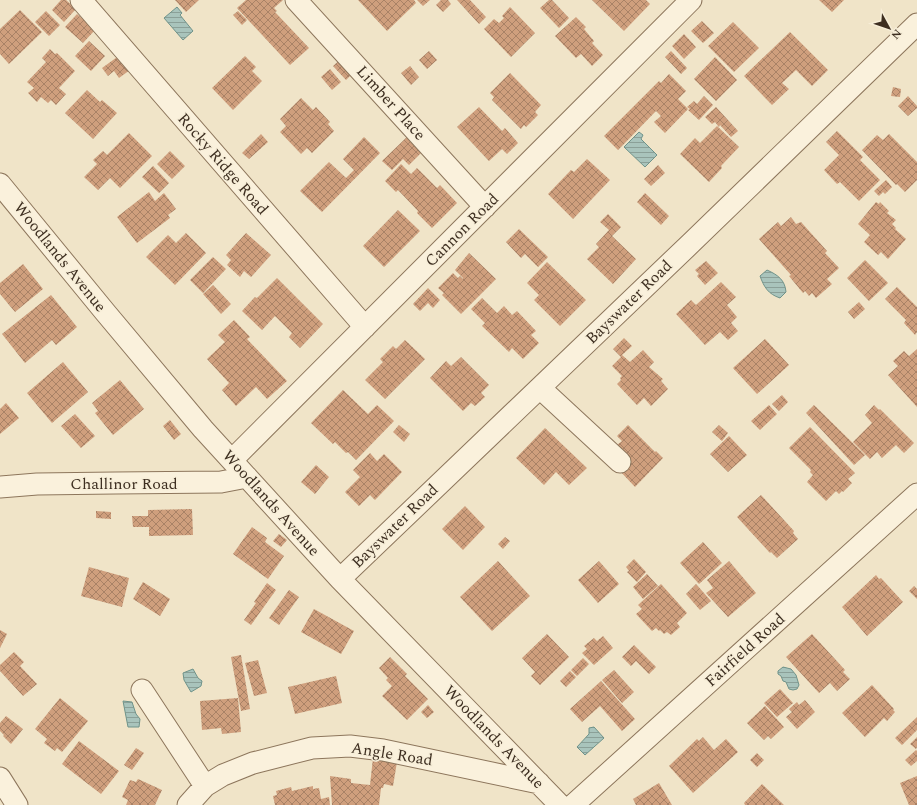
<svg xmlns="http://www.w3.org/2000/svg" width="917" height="805" font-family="Spectral,serif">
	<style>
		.water { fill: url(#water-rules); stroke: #6f938a }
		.building { fill: url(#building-cross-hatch) }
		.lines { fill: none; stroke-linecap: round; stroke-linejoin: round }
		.minor-casing { stroke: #8d765c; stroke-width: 23 }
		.minor { stroke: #faf1dc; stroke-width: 21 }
		.labels { text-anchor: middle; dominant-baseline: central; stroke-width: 3; stroke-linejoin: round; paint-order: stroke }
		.street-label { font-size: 16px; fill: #3d2e20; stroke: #f7eed8 }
	</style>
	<defs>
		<pattern id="water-rules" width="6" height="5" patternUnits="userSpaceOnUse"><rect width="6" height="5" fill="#a9c4bc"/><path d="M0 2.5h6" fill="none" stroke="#8ba098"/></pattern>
		<pattern id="building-cross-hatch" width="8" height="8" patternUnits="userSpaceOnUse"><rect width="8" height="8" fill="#cf9f7d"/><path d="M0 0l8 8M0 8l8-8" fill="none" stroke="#a98266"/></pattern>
	</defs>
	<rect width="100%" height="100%" fill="#f0e4c8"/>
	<path class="water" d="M177,7l5,6 -2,2 13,16 -10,9 -19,-22z
		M639,132l4,3 -2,4 16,16 -12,12 -21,-20z
		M767,270c11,5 18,10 19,22l-6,6c-12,-4 -16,-11 -20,-22z
		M783,667l8,2 5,6 3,10 -2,4 -4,1 -4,-1 -3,-7 -3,-1 -2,-5 -3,-2v-3z
		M193,669l5,9 4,3 -1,5 -10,6 -7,-12 -1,-7z
		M123,701l9,1 4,12 4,5 -1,8h-11z
		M594,727l10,11 -19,17 -8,-8 12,-13v-6z"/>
	<path class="building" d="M61,0h5l10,9 -12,13 -12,-12z
		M175,0h24l-13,12z
		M246,0h37l-9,8 3,3 -2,1 34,36 -19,17 -53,-57z
		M358,0h56l2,3 -29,28z
		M417,0h13l-7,6z
		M441,0h7l3,4 -8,8 -7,-7z
		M457,0h13l16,17 -7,7z
		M549,0h3l17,18 -10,10 -19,-20z
		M592,0h54l4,4 -26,27z
		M819,0h25l-12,12z
		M510,7l25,26 -24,24 -27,-28 10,-10 5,4 5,-5 -2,-2z
		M20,10l22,22 -33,32 -9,-10v-25z
		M46,11l14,14 -11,11 -14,-14z
		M238,11l9,9 -5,5 -9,-10z
		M77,14l18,16 -12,13 -18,-16z
		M576,17l10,10 -2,2 10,12 -2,2 11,12 -11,11 -11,-12 -5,4 -21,-22z
		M702,21l12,12 -11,10 -12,-12z
		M733,22l26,26 -25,24 -26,-26z
		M790,32l38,38 -16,16 -16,-16 -14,13 7,6 -17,16 -28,-29z
		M684,34l12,13 -12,12 -12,-13z
		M89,41l16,15 -14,15 -16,-15z
		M50,49l5,5 2,-1 18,18 -16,17 7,6 -10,11 -5,-5 -3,3 -7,-6 -4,5 -9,-9 6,-5 -7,-6 19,-20 -4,-4z
		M429,51l8,9 -10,9 -8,-9z
		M671,51l16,17 -6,6 -16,-17z
		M120,55l10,15 -11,8 -5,-7 -6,5 -6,-8z
		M245,56l11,11 -4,4 10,10 -29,29 -21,-22z
		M715,57l22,23 -21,21 -22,-22z
		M342,58l10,16 -6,6 -13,-14z
		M410,66l9,11 -8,8 -10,-12z
		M330,69l11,13 -9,8 -11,-13z
		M510,73l31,32 -6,7 3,3 -12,12 -2,-2 -3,4 -29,-29 2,-3 -4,-4z
		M669,74l17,17 -8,8 10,10 -23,24 -11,-11 7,-6 -5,-5 -38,39 -14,-14 55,-55 2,2z
		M893,87l8,2 -1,8 -9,-1z
		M87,90l13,12 2,-2 15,13 -24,26 -28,-26z
		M704,96l9,9 -14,15 -11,-10 2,-1 -3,-2 7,-6 3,3z
		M908,96l9,10v2l-9,8 -10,-10z
		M301,98l12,12 3,-3 14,15 -2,2 6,7 -22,22 -5,-5 -6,6 -21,-22 6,-6 -6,-7z
		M479,107l23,24 3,-3 13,15 -11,11 -5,-5 -13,12 -32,-34z
		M716,107l22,24 -7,6 -11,-12 -1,2 -4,-5 -3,2 -7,-7z
		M717,126l22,21 -18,19 1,2 -13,14 -29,-28 15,-16 5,5z
		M837,131l26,26 -3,3 20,20 -21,21 -19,-19 -3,2 -13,-14 15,-15 -13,-13z
		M129,133l23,23 -32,32 -10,-10 -12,12 -14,-13 13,-13 -4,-4 10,-9 4,4z
		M261,134l7,8 -19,17 -7,-6z
		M889,134l28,28v18l-12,12 -8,-8 -1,1 -34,-35 15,-15 6,5z
		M408,136l15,15 -14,14 -6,-6 -11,11 -10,-9z
		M364,137l16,16 -58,59 -22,-21 29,-29 17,16 8,-8 -11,-11z
		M170,151l15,15 -13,13 -15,-15z
		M587,159l23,21 -37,39 -25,-25 23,-24 3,2z
		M401,164l10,10 6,-6 20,20 3,-3 17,18 -25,25 -15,-15 1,-2 -20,-21 -2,2 -11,-11z
		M658,165l7,8 -14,13 -7,-7z
		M153,166l16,17 -10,10 -17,-16z
		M886,180l6,7 -7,7 -2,-2 -4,4 -5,-5z
		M149,192l6,9 9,-8 12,16 -8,6 2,3 -33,25 -20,-26z
		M645,193l24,23 -8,9 -24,-23z
		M876,202l3,2 1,-2 9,9 -2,2 9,7 -4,4 4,4 -1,1 11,10 -18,20 -7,-7 -3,3 -14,-13 6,-7 -12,-11z
		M398,210l22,21 -36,36 -21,-21z
		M608,214l13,13 -9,9 24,23 -23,25 -26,-25 12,-12 -3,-3 13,-14 -9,-8z
		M791,217l5,7 5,-2 26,29 -2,2 14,15 -12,11 5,5 -16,14 -4,-5 -3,3 -4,-5 -2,2 -14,-17 2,-1 -32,-36 19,-17 3,4z
		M519,229l29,28 -10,10 -13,-13 -4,4 -15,-16z
		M186,233l20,20 -31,32 -29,-28 22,-22 8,8z
		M246,233l25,22 -20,22 -7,-6 -4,6 -13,-12 4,-5 -5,-5z
		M469,253l27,26 -35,35 -19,-19 2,-2 -6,-5 15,-15 5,5 2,-2 3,3v-1l-8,-8z
		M213,257l13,12 -23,24 -13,-13z
		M865,260l23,23 -19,18 -22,-23z
		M706,261l12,12 -13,12 -8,-9 2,-2 -4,-4z
		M547,262l39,38 -26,26 -26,-26 5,-5 -12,-12z
		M23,264l20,25 -28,23 -15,-18v-11z
		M277,278l46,46 -23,24 -11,-11 3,-4 -17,-17 -13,14 -20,-19 13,-14 2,1z
		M721,282l15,15 -9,8 10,12 -6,6 7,8 -10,9 -8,-8 -15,13 -29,-31 15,-14 5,5z
		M213,285l18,19 -10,10 -18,-20z
		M897,287l20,20v25l-2,3 -11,-12 2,-3 -21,-21z
		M428,288l12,12 -7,8 -5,-5 -8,8 -7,-7z
		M51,295l26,32 -21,18 -4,-5 -27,23 -23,-29z
		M482,298l15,15 7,-7 8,9 5,-4 19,20 -5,4 8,8 -16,16 -11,-11 -3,4 -27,-26 3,-3 -14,-14z
		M859,302l6,7 -11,10 -6,-7z
		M234,320l16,17 -3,2 40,42 -20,18 -11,-12 -20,19 -14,-16 7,-7 -22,-24 18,-17 -7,-7z
		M624,338l8,8 -10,9 8,7 13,-12 11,12 -5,5 14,12 -2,2 7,8 -17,17 -7,-8 -7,7 -20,-21 4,-4 -1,-2 2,-2 -10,-10 9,-9 -8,-8z
		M765,339l24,26 -32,29 -24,-26z
		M405,340l20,19 -40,40 -20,-19 18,-18 -3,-3 13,-13 3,3z
		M917,349v58l-29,-32 10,-9 -5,-5 11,-10 5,5z
		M461,357l28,28 -8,8 4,4 -10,9 -4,-3 -8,8 -33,-33 16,-17 5,5z
		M63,362l25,30 -36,31 -25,-30z
		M120,380l24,29 -31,26 -18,-22 3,-2 -6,-8z
		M343,390l25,24 9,-9 17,16 -38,39 -8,-8 -2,1 -11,-11 -2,2 -22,-21z
		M782,395l6,7 -9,9 -7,-7z
		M6,403l13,15 -19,16v-25z
		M769,405l8,9 -17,16 -9,-9z
		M814,405l51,50 -11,10 -48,-52z
		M874,405l5,5 1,-1 34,34 -10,10 -8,-8 -14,13 -5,-6 -7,7 -17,-17 19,-19 -7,-8z
		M75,414l20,22 -14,12 -20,-22z
		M170,420l11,14 -7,6 -11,-14z
		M399,425l11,9 -6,8 -11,-10z
		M628,425l27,27 1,-1 7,7 -28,29 -16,-17 11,-11 -13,-14 5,-4 -5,-5z
		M719,425l9,8 -6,8 -10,-9z
		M810,427l45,46 -7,6 4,4 -9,9 -1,-1 -3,3 -3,-3 -10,10 -19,-19 6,-7 -3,-3 1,-2 -22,-22z
		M545,428l42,40 -18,17 -13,-13 -12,13 -28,-27z
		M729,436l18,19 -19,17 -18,-18z
		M370,453l7,8 7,-7 18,18 -27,28 -5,-5 -11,11 -14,-14 15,-15 -7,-7z
		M316,465l13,12 -14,17 -14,-12z
		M761,495l33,36 -1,2 5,6 -21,19 -6,-6 -1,1 -33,-36z
		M465,506l20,21 -22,23 -21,-21z
		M192,509l1,26 -44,1v-9h-16l-1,-11h16v-6z
		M96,511l15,1v7l-15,-1z
		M252,527l15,11 -2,4 19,14 -16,23 -35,-25z
		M279,534l8,6 -6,7 -8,-6z
		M505,537l5,4 -7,8 -5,-5z
		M703,542l19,21 -23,21 -19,-21z
		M634,559l12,13 -9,10 -10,-10 2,-1 -3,-4z
		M498,561l32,35 -38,35 -32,-34z
		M599,561l20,23 -21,19 -20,-23z
		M729,561l27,32 -28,24 -22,-24 7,-5 -6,-8z
		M89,567l40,11 -7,29 -41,-11z
		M647,574l11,12 -15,13 -10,-12z
		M876,575l3,4 2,-1 22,24 -36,34 -25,-29z
		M143,582l27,17 -10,17 -27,-17z
		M267,583l9,7 -25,35 -7,-5 12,-17 -2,-1z
		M661,584l26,29 -10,10 3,4 -9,8 -4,-3 -3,2 -4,-4 -1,1 -3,-3 -4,3 -16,-17 6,-5 -4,-4z
		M696,584l15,17 -11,9 -14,-16z
		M914,586l3,3v10l-8,-8z
		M289,590l10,7 -20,28 -10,-7z
		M314,609l40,22 -13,23 -40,-22z
		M0,630l7,4 -7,14z
		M547,634l22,23 -29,28 -9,-9 4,-4 -13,-14z
		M812,634l33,36 -2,2 7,7 -13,12 -7,-8 -11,10 -33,-36z
		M603,636l10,12 -19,17 -12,-12 5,-4 -3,-3 10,-8 3,3z
		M634,645l22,22 -7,7 -13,-13 -5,5 -9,-9z
		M14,652l10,10 -4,4 17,18 -14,12 -23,-25v-6z
		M241,655l9,54 -9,2 -10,-54z
		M390,657l17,17 -2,2 23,23 -21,21 -25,-24 10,-10 -6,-6 2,-2 -9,-10z
		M583,658l6,6 -12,12 -6,-6z
		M258,660l9,33 -13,3 -9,-33z
		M614,670l20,22 -12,11 -20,-23z
		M570,671l6,6 -10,10 -6,-6z
		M336,676l6,27 -47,11 -7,-27z
		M601,681l34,38 -13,12 -22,-25 -18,16 -12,-13z
		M872,685l22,24 -1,1 2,2 -8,9 -3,-3 -19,19 -23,-24z
		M780,689l13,14 -16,14 -13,-14z
		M60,698l28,23 -26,31 -5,-4 -2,3 -11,-8 3,-4 -12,-10z
		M238,698l3,34 -19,2 -1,-6 -19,2 -2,-29z
		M805,700l10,12 -18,17 -11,-12 6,-5 -3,-3 8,-7 2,3z
		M428,705l6,7 -7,6 -6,-6z
		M765,706l19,21 -13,12 -3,-3 -4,4 -17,-17z
		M6,716l17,13 -12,15 -8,-8 1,-1 -4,-4v-8z
		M917,717v13l-15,15 -7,-7z
		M703,737l11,13 12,-11 12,13 -45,41 -24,-27 28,-27 2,2z
		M917,737v10l-1,2 -6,-5z
		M79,741l40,30 -18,23 -39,-30z
		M136,748l8,5 -12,17 -8,-5z
		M916,750l1,1v10l-6,5 -6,-6z
		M757,753l7,7 -7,7 -7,-7z
		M373,758l24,4 -4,24 -9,-2 -1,4h-2l-2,17h-47l-2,-29 21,3v4l19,2z
		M917,776v29h-8l-9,-22z
		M138,779l24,11 -7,15h-29l2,-5 -6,-3 8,-17 6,2z
		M659,783l13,22h-36l-3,-6z
		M762,784l22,21h-39l-1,-2z
		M313,786v3l6,-1 2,11 8,-2 1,8h-55l-2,-9 4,-1 -1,-4 15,-4 1,4z"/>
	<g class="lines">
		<defs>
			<path id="minor" d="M81,0l284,327
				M296,0l189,207
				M0,184l105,128 98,117 137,150 220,226
				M540,388l80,74
				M232,460l459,-460
				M0,487l37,-3 78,-1 106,-1 26,-5
				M340,579l351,-336 226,-219
				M142,690l63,96
				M0,778l17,27
				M188,805l17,-19 18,-11 30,-12 59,-15 38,-2 33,4 156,33
				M573,805l344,-311"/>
		</defs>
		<use href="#minor" class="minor-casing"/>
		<use href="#minor" class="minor"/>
	</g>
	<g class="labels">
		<g class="street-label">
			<text transform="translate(391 103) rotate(48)">Limber Place</text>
			<text transform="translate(223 164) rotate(49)">Rocky Ridge Road</text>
			<text transform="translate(462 230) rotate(-45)">Cannon Road</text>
			<text transform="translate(60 257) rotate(51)">Woodlands Avenue</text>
			<text transform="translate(629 302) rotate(-44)">Bayswater Road</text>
			<text x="124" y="484">Challinor Road</text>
			<text transform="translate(271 503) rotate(48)">Woodlands Avenue</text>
			<text transform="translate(395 526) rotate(-44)">Bayswater Road</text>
			<text transform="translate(745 650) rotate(-42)">Fairfield Road</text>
			<text transform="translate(494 737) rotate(46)">Woodlands Avenue</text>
			<text transform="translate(392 754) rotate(9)">Angle Road</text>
		</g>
	</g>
	<g transform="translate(889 28) rotate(130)" stroke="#f7eed8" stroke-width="3" paint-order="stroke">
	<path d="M0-3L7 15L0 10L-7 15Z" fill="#3d2e20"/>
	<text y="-6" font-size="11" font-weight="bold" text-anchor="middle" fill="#3d2e20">N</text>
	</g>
</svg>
